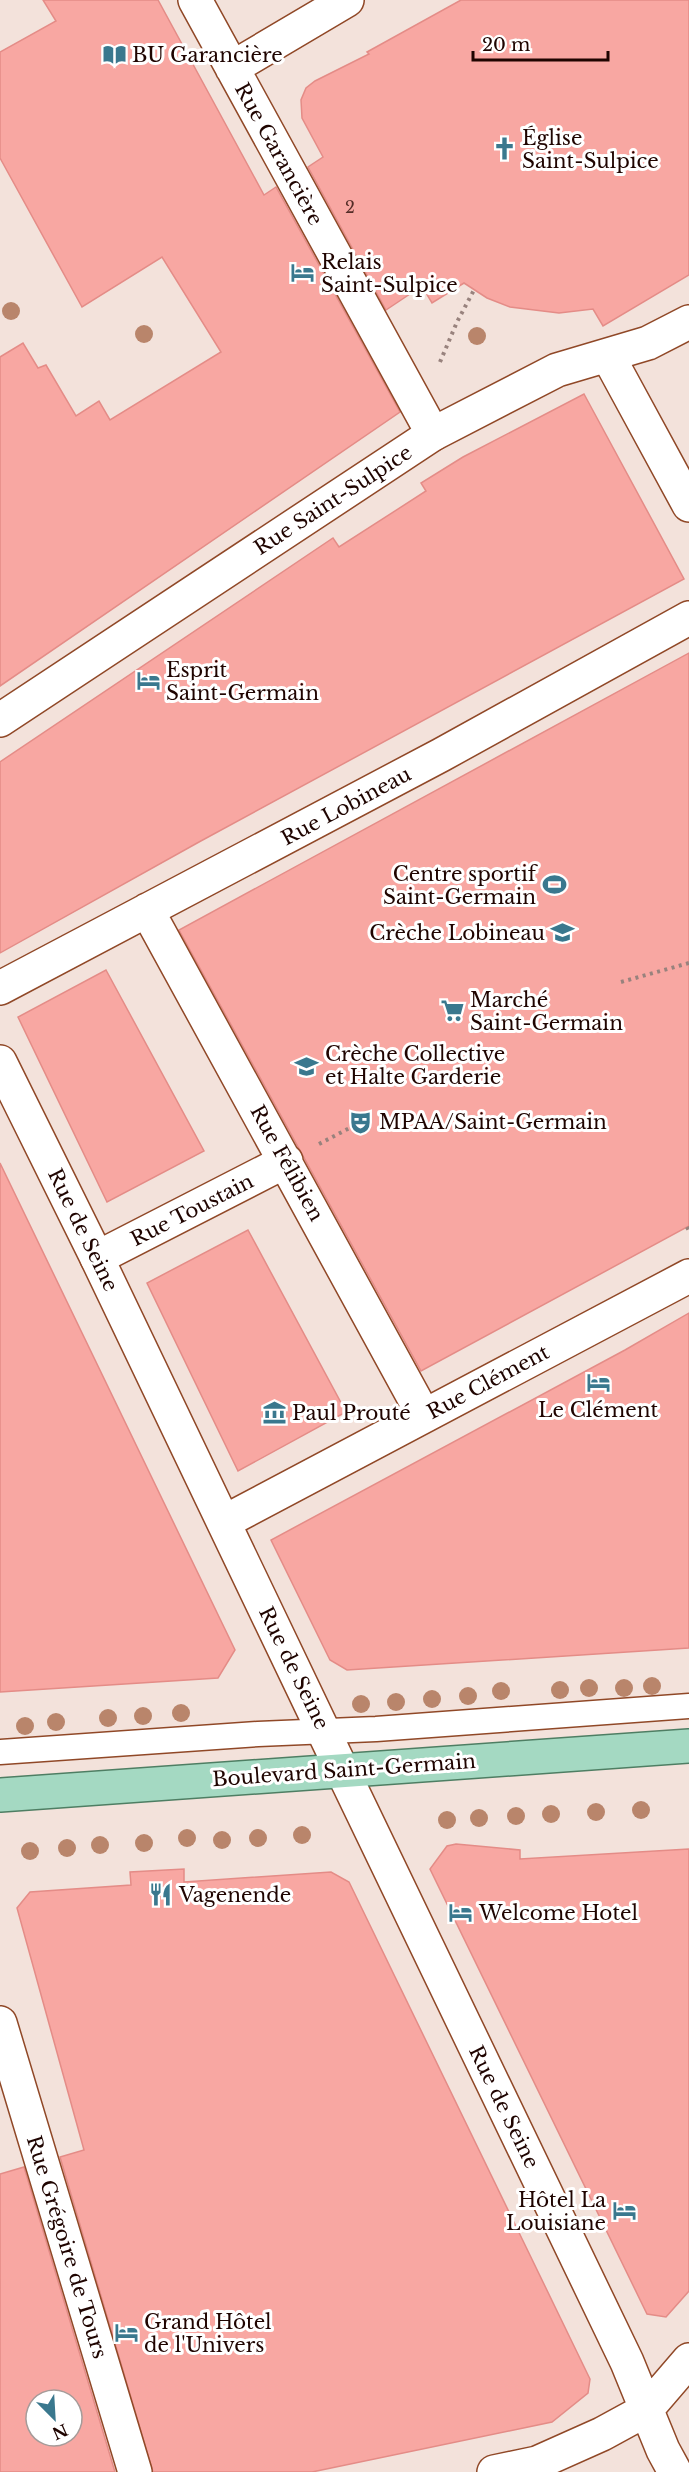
<svg xmlns="http://www.w3.org/2000/svg" width="689" height="2472" font-family="'Libre Baskerville',serif">
	<style>
		.building { fill: #f8a7a2; stroke: #e48c87; stroke-width: 1.5; fill-rule: evenodd }
		.lines { fill: none; stroke-linecap: round; stroke-linejoin: round }
		.lane-casing { stroke: #904827; stroke-width: 27 }
		.street-casing { stroke: #904827; stroke-width: 36 }
		.secondary-casing { stroke: #904827; stroke-width: 36 }
		.primary-casing { stroke: #4e7e63; stroke-width: 36 }
		.path { stroke: #98827d; stroke-width: 4; stroke-dasharray: 3 4.5; stroke-linecap: butt }
		.lane { stroke: #fff; stroke-width: 24 }
		.street { stroke: #fff; stroke-width: 33 }
		.secondary { stroke: #fff; stroke-width: 33 }
		.primary { stroke: #a4d9c2; stroke-width: 33 }
		.tree { fill: #b9856b }
		.labels { text-anchor: middle; dominant-baseline: central; stroke-width: 6; stroke-linejoin: round; paint-order: stroke }
		.number-label { font-size: 16px; fill: #552d28 }
		.poi-label { font-size: 20px; fill: #1f0400; stroke: #fff; text-anchor: start }
		.street-label { font-size: 20px; fill: #1f0400; stroke: #fff }
	</style>
	<rect width="100%" height="100%" fill="#f3e2db"/>
	<path class="building" d="M43,0h115l106,195 12,-8 124,225 -400,274v-329l23,-14 15,25 8,-3 30,51 23,-15 11,19 111,-68 -59,-95 -80,50 -82,-149v-106l56,-31z
		M461,0h228v275l-86,51 -10,-17 -34,4 -49,-6 -23,-9 -23,-15 -32,20 -10,-17 -36,24 -78,-143 15,-10 -21,-39 -1,-18 5,-12 9,-7 54,-27 -2,-2z
		M584,394l100,185 -485,263 -199,111v-191l333,-224 6,9 87,-56 -5,-8 42,-26z
		M689,653v573l-268,145 -242,-441z
		M106,970l98,181 -97,51 -89,-185z
		M0,1163l235,487 -17,28 -218,14z
		M248,1230l98,182 -108,59 -91,-188z
		M689,1313v335l-342,22 -17,-10 -59,-120 354,-190z
		M456,1844l64,6v9l169,-10v442l-23,26 -19,-3 -217,-445 17,-23z
		M184,1869v13l147,-10 18,10 241,497 -2,14 -36,29 -240,50h-159l-93,-315 24,-7 -67,-242 13,-16 101,-7 -1,-13z
		M24,2167l91,305h-115v-298zM36,2400h36v36h-36z"/>
	<g class="lines">
		<defs>
			<path id="lane" d="M0,1752l258,-18 118,-5 313,-23"/>
			<path id="street" d="M195,0l238,434
				M232,68l115,-68
				M608,356l81,149
				M147,910l277,506
				M0,988l441,-233 248,-137
				M97,1258l189,-97
				M224,1522l465,-246
				M342,1770l285,592 36,88 12,22
				M0,2023l135,449
				M494,2472l43,-9 65,-29 44,-24 43,-50"/>
			<path id="secondary" d="M0,720l433,-286 124,-64 91,-27 41,-21
				M0,1062l97,196 245,512"/>
			<path id="primary" d="M0,1795l689,-49"/>
		</defs>
		<use href="#lane" class="lane-casing"/>
		<use href="#street" class="street-casing"/>
		<use href="#secondary" class="secondary-casing"/>
		<use href="#primary" class="primary-casing"/>
		<path class="path" d="M440,362l17,-40 17,-32
			M621,982l68,-19
			M319,1144l42,-22
			M687,1227l2,4"/>
		<use href="#lane" class="lane"/>
		<use href="#street" class="street"/>
		<use href="#secondary" class="secondary"/>
		<use href="#primary" class="primary"/>
	</g>
	<g class="tree">
		<circle cx="11" cy="311" r="9"/>
		<circle cx="144" cy="334" r="9"/>
		<circle cx="477" cy="336" r="9"/>
		<circle cx="652" cy="1686" r="9"/>
		<circle cx="589" cy="1688" r="9"/>
		<circle cx="624" cy="1688" r="9"/>
		<circle cx="560" cy="1690" r="9"/>
		<circle cx="501" cy="1691" r="9"/>
		<circle cx="468" cy="1696" r="9"/>
		<circle cx="432" cy="1699" r="9"/>
		<circle cx="396" cy="1702" r="9"/>
		<circle cx="361" cy="1704" r="9"/>
		<circle cx="181" cy="1713" r="9"/>
		<circle cx="143" cy="1716" r="9"/>
		<circle cx="108" cy="1718" r="9"/>
		<circle cx="56" cy="1722" r="9"/>
		<circle cx="25" cy="1726" r="9"/>
		<circle cx="641" cy="1810" r="9"/>
		<circle cx="596" cy="1812" r="9"/>
		<circle cx="551" cy="1814" r="9"/>
		<circle cx="516" cy="1816" r="9"/>
		<circle cx="479" cy="1818" r="9"/>
		<circle cx="447" cy="1820" r="9"/>
		<circle cx="302" cy="1835" r="9"/>
		<circle cx="187" cy="1838" r="9"/>
		<circle cx="258" cy="1838" r="9"/>
		<circle cx="222" cy="1840" r="9"/>
		<circle cx="144" cy="1843" r="9"/>
		<circle cx="100" cy="1845" r="9"/>
		<circle cx="67" cy="1848" r="9"/>
		<circle cx="30" cy="1851" r="9"/>
	</g>
	<defs>
		<symbol id="library-bare" viewBox="-9 -9 18 18"><path d="M-6-4Q-3-5.5-.7-3.5V5Q-3 3-6 4ZM6-4Q3-5.5 .7-3.5V5Q3 3 6 4Z" fill="#3a788e" stroke="#fff" stroke-width="2.5" paint-order="stroke"/></symbol>
		<symbol id="church-bare" viewBox="-9 -9 18 18"><path d="M-1.2-6h2.4v3.5h3.3v2.4h-3.3V6h-2.4V-.1h-3.3v-2.4h3.3Z" fill="#3a788e" stroke="#fff" stroke-width="2.5" paint-order="stroke"/></symbol>
		<symbol id="hotel-bare" viewBox="-9 -9 18 18"><path d="M-6-4.5h1.5V1H6V5H4.5V3h-9V5H-6ZM-4 0a1.8 1.8 0 1 1 3.6 0ZM.5 0V-2.5h3Q6-2.5 6 0Z" fill="#3a788e" stroke="#fff" stroke-width="2.5" paint-order="stroke"/></symbol>
		<symbol id="stadium-bare" viewBox="-9 -9 18 18"><path d="M0-5a6.5 5 0 1 0 0 10a6.5 5 0 1 0 0-10ZM-3.5-1.8h7v3.6h-7Z" fill="#3a788e" stroke="#fff" stroke-width="2.5" paint-order="stroke"/></symbol>
		<symbol id="school-bare" viewBox="-9 -9 18 18"><path d="M0-5L7-2L0 1L-7-2ZM-4 1L0 2.5L4 1V4Q0 6-4 4Z" fill="#3a788e" stroke="#fff" stroke-width="2.5" paint-order="stroke"/></symbol>
		<symbol id="supermarket-bare" viewBox="-9 -9 18 18"><path d="M-6-5.5h2.5l.6 2H6L4.5 2H-2.5L-4.4-4H-6ZM-1.5 3.2a1.3 1.3 0 1 0 .1 0ZM3 3.2a1.3 1.3 0 1 0 .1 0Z" fill="#3a788e" stroke="#fff" stroke-width="2.5" paint-order="stroke"/></symbol>
		<symbol id="theatre-bare" viewBox="-9 -9 18 18"><path d="M-5-5.5Q0-4 5-5.5V0Q5 5 0 6Q-5 5-5 0ZM-3.3-2.5H-1v1.5H-3.3ZM1-2.5H3.3v1.5H1ZM-2.8 1Q0 5.5 2.8 1Z" fill="#3a788e" stroke="#fff" stroke-width="2.5" paint-order="stroke"/></symbol>
		<symbol id="museum-bare" viewBox="-9 -9 18 18"><path d="M0-6L6-3V-2H-6V-3ZM-5-1h2V3h-2ZM-1-1h2V3h-2ZM3-1h2V3H3ZM-6 4H6V6H-6Z" fill="#3a788e" stroke="#fff" stroke-width="2.5" paint-order="stroke"/></symbol>
		<symbol id="restaurant-bare" viewBox="-9 -9 18 18"><path d="M-5-6h1v4h1v-4h1v4h1v-4h1v5L-1.5 .5V6h-2V.5L-5-1ZM5-6V6H3V1.5H1.5Q1.5-4 5-6Z" fill="#3a788e" stroke="#fff" stroke-width="2.5" paint-order="stroke"/></symbol>
	</defs>
	<g fill-rule="evenodd">
		<use href="#library-bare" x="98" y="38" width="33" height="33"/>
		<use href="#church-bare" x="488" y="132" width="33" height="33"/>
		<use href="#hotel-bare" x="286" y="256" width="33" height="33"/>
		<use href="#hotel-bare" x="132" y="664" width="33" height="33"/>
		<use href="#stadium-bare" x="538" y="868" width="33" height="33"/>
		<use href="#school-bare" x="546" y="916" width="33" height="33"/>
		<use href="#supermarket-bare" x="436" y="994" width="33" height="33"/>
		<use href="#school-bare" x="290" y="1050" width="33" height="33"/>
		<use href="#theatre-bare" x="344" y="1106" width="33" height="33"/>
		<use href="#hotel-bare" x="582" y="1366" width="33" height="33"/>
		<use href="#museum-bare" x="258" y="1396" width="33" height="33"/>
		<use href="#restaurant-bare" x="144" y="1878" width="33" height="33"/>
		<use href="#hotel-bare" x="444" y="1896" width="33" height="33"/>
		<use href="#hotel-bare" x="608" y="2194" width="33" height="33"/>
		<use href="#hotel-bare" x="110" y="2316" width="33" height="33"/>
	</g>
	<g class="labels">
		<g class="number-label">
			<text x="350" y="207">2</text>
		</g>
		<g class="poi-label">
			<text x="132" y="55">BU Garancière</text>
			<text x="522" y="138">Église<tspan x="522" dy="23">Saint-Sulpice</tspan></text>
			<text x="321" y="262">Relais<tspan x="321" dy="23">Saint-Sulpice</tspan></text>
			<text x="166" y="670">Esprit<tspan x="166" dy="23">Saint-Germain</tspan></text>
			<text x="536" y="874" text-anchor="end">Centre sportif<tspan x="536" dy="23">Saint-Germain</tspan></text>
			<text x="545" y="933" text-anchor="end">Crèche Lobineau</text>
			<text x="470" y="1000">Marché<tspan x="470" dy="23">Saint-Germain</tspan></text>
			<text x="325" y="1054">Crèche Collective<tspan x="325" dy="23">et Halte Garderie</tspan></text>
			<text x="379" y="1122">MPAA/Saint-Germain</text>
			<text x="598" y="1410" text-anchor="middle">Le Clément</text>
			<text x="292" y="1413">Paul Prouté</text>
			<text x="179" y="1895">Vagenende</text>
			<text x="479" y="1913">Welcome Hotel</text>
			<text x="606" y="2200" text-anchor="end">Hôtel La<tspan x="606" dy="23">Louisiane</tspan></text>
			<text x="144" y="2322">Grand Hôtel<tspan x="144" dy="23">de l'Univers</tspan></text>
		</g>
		<g class="street-label">
			<text transform="translate(279 154) rotate(61)">Rue Garancière</text>
			<text transform="translate(333 500) rotate(-33)">Rue Saint-Sulpice</text>
			<text transform="translate(346 806) rotate(-28)">Rue Lobineau</text>
			<text transform="translate(287 1163) rotate(61)">Rue Félibien</text>
			<text transform="translate(192 1210) rotate(-27)">Rue Toustain</text>
			<text transform="translate(83 1230) rotate(64)">Rue de Seine</text>
			<text transform="translate(488 1382) rotate(-28)">Rue Clément</text>
			<text transform="translate(294 1668) rotate(64)">Rue de Seine</text>
			<text transform="translate(344 1770) rotate(-4)">Boulevard Saint-Germain</text>
			<text transform="translate(504 2107) rotate(64)">Rue de Seine</text>
			<text transform="translate(67 2247) rotate(73)">Rue Grégoire de Tours</text>
		</g>
	</g>
	<g transform="translate(54 2418) rotate(156)"><circle r="28" fill="#ffffff" stroke="#a59b99" stroke-width="1.5"/>
	<path d="M0-4.5L10 22L0 15L-10 22Z" fill="#3a788e"/>
	<text y="-9" font-size="16" font-weight="bold" text-anchor="middle" fill="#1f0400">N</text>
	</g>
	<path d="M473 51v9h135v-9" fill="none" stroke="#1f0400" stroke-width="3"/>
	<text x="482" y="51" font-size="18" fill="#1f0400" stroke="#ffffff" stroke-width="4.5" paint-order="stroke">20 m</text>
</svg>
